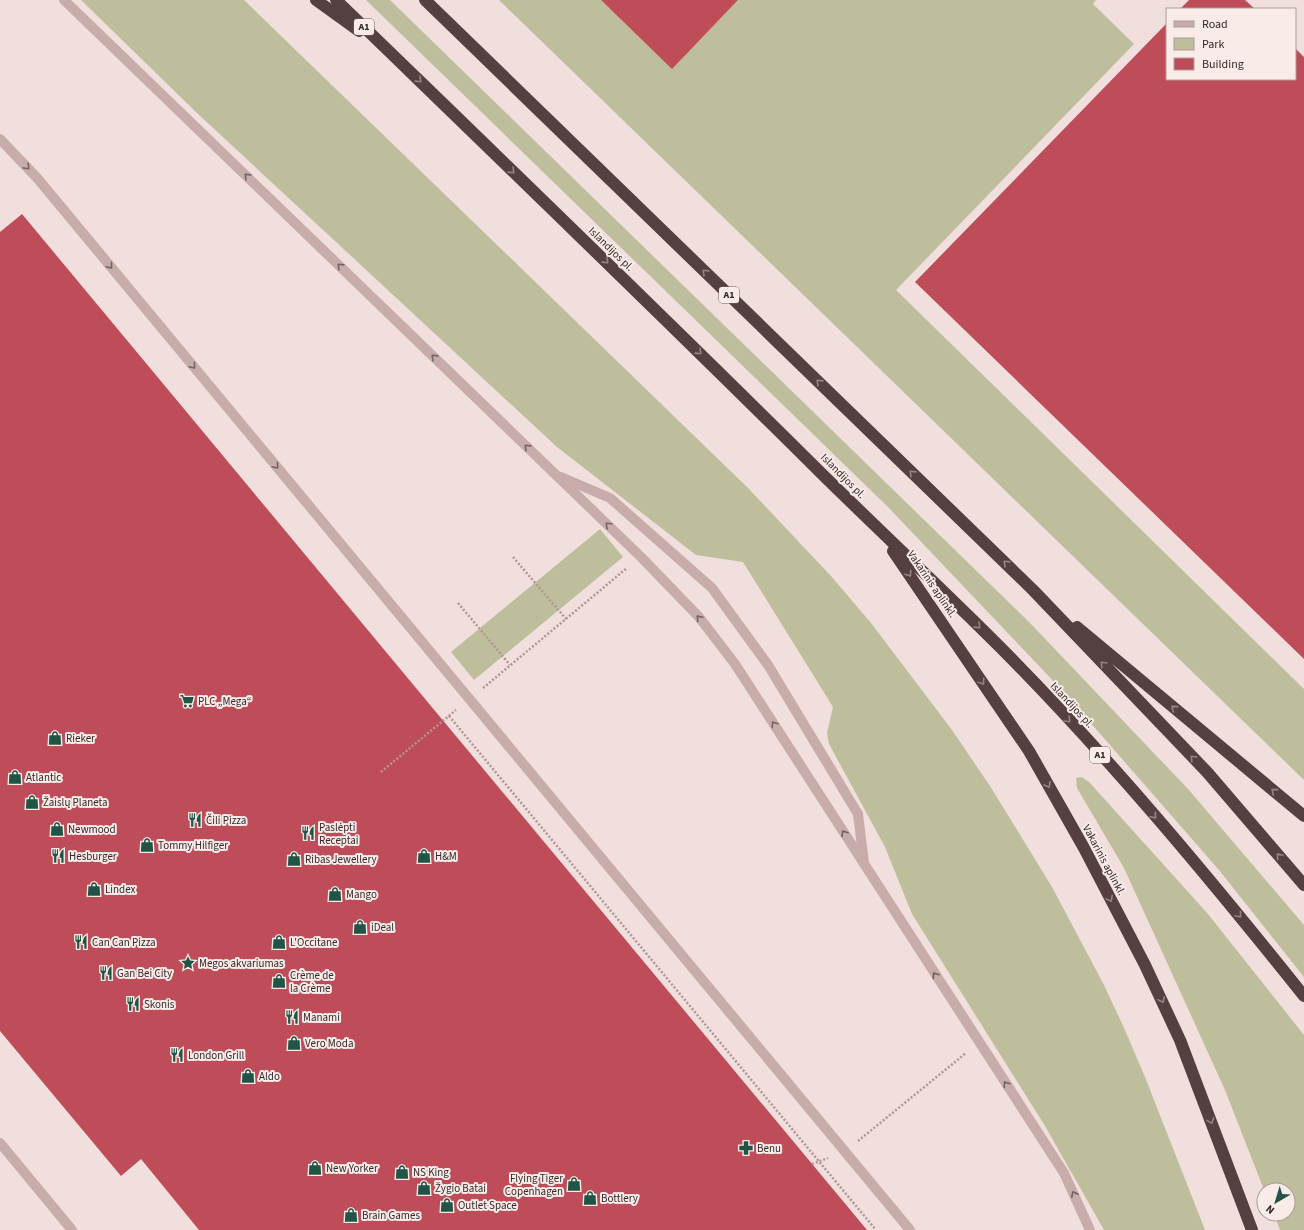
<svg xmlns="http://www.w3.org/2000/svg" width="1304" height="1230" font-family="'Source Sans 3',sans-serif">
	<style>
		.green { fill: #bebe9d }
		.building { fill: #be4c59 }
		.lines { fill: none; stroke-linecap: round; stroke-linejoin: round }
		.path { stroke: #b39593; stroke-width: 2.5; stroke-dasharray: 2 2; stroke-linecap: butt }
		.minor { stroke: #c7aca9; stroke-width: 10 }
		.highway { stroke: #554041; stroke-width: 12 }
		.oneway { stroke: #968484 }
		.oneway2 { stroke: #776363 }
		.labels { text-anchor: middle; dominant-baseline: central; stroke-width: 4; stroke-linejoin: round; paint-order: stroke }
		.shield { fill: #f8ebe8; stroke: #706262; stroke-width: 1 }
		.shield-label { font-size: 10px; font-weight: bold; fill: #352829 }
		.street-label { font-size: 11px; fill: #352829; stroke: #f8ebe8 }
		.poi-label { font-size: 11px; fill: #352829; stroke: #f8ebe8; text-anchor: start }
	</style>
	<rect width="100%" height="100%" fill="#f0dfdc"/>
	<path class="green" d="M81,0h163l504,488 83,88 40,47 81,107 38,56 62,101 52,98 20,43 21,49 60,153h-101l-59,-104 -133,-212 -27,-67 -56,-103 -2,-11 6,-26 -90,-145 -47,-7 -139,-108 -360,-334z
		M366,0h24l640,623 159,167 115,135v52l-85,-107 -158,-181 -173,-182z
		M499,0h102l71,68 66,-68h358l-3,4 41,40 -238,246 408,399v91z
		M600,529l23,28 -149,123 -23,-28z
		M1082,777l8,6 118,131 96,121v195h-24l-6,-16h14v-24h-24l-39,-100 -101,-222 -47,-80 -1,-10z"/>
	<path class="building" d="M601,0h137l-66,69z
		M1189,0h56l10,9h-75z
		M1167,23v56h128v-31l9,9v602l-389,-377z
		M22,214l384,462 461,554h-668l-58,-71 -20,17 -121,-145v-799z"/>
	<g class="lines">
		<path class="path" d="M513,557l53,62
			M458,603l52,62
			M483,688l144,-120
			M449,716l427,514
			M381,772l75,-62
			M858,1141l108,-88
			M812,1164l16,-6"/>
		<path class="minor" d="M64,0l577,557 58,60 36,47 329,509 26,57
			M0,139l38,40 872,1051
			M561,477l49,21 102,90 56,77 90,149 6,49
			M0,1143l72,87"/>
		<path class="highway" d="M316,0l43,31
			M336,0c162,157 325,314 485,473 60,59 121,116 180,175 108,109 207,228 303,348
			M425,0l608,590 174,182 97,113
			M893,551l136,200 55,97 61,117 35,75 72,190
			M1077,627l227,189"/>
	</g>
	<defs><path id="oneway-chevron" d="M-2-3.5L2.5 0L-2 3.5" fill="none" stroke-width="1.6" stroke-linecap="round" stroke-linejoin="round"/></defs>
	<g class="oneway">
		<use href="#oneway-chevron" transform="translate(419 80) rotate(44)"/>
		<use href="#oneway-chevron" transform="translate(512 171) rotate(44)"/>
		<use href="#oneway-chevron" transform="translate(606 261) rotate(44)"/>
		<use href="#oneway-chevron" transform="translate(705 272) rotate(-136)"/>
		<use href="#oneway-chevron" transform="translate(699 352) rotate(44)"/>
		<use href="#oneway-chevron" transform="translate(819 382) rotate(-136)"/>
		<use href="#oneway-chevron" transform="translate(912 473) rotate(-136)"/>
		<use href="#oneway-chevron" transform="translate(1006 563) rotate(-136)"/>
		<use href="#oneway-chevron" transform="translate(909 574) rotate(56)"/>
		<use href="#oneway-chevron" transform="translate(978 626) rotate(44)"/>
		<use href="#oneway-chevron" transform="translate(1103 664) rotate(-134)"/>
		<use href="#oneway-chevron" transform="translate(982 682) rotate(56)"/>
		<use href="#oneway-chevron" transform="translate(1174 708) rotate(-140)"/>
		<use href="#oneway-chevron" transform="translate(1068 720) rotate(47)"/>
		<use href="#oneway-chevron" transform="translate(1193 758) rotate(-134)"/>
		<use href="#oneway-chevron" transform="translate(1048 785) rotate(60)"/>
		<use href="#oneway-chevron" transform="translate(1274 791) rotate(-140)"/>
		<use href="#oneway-chevron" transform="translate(1154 816) rotate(49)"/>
		<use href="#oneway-chevron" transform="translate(1279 856) rotate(-131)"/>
		<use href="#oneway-chevron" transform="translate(1110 899) rotate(62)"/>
		<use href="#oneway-chevron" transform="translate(1239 915) rotate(50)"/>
		<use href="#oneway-chevron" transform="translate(1162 1000) rotate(65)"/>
		<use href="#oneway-chevron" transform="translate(1211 1121) rotate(69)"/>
	</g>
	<g class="oneway2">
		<use href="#oneway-chevron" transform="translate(27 167) rotate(47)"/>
		<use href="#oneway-chevron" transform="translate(247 176) rotate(-136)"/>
		<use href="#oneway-chevron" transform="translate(110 266) rotate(50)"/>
		<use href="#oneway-chevron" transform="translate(340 266) rotate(-136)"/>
		<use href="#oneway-chevron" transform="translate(434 357) rotate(-136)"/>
		<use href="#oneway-chevron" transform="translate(193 366) rotate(50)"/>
		<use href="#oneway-chevron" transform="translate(527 447) rotate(-136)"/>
		<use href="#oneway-chevron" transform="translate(276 466) rotate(50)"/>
		<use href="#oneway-chevron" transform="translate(608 525) rotate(-137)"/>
		<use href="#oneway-chevron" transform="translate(699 618) rotate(-131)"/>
		<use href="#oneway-chevron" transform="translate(774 724) rotate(-124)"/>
		<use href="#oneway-chevron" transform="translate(844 833) rotate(-122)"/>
		<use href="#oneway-chevron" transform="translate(935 975) rotate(-123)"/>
		<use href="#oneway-chevron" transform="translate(1006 1084) rotate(-123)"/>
		<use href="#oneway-chevron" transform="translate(1074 1194) rotate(-115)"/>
	</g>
	<defs>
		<symbol id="supermarket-bare" viewBox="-9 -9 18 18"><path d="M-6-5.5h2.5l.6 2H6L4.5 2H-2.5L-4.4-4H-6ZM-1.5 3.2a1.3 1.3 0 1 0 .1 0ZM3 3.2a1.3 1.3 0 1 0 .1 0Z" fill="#205445" stroke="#f8ebe8" stroke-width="2.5" paint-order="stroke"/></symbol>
		<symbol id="shop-bare" viewBox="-9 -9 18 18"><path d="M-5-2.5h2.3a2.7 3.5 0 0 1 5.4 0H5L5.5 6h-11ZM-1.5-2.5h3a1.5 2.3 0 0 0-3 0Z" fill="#205445" stroke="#f8ebe8" stroke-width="2.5" paint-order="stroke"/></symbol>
		<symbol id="restaurant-bare" viewBox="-9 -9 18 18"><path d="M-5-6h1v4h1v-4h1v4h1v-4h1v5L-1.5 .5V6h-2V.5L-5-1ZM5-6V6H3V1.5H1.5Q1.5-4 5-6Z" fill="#205445" stroke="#f8ebe8" stroke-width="2.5" paint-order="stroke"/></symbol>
		<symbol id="sight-bare" viewBox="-9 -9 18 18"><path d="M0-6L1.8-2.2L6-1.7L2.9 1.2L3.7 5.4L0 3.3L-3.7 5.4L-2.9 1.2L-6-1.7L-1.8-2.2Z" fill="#205445" stroke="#f8ebe8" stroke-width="2.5" paint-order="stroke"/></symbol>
		<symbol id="pharmacy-bare" viewBox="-9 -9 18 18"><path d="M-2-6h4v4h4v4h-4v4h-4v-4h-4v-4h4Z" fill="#205445" stroke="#f8ebe8" stroke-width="2.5" paint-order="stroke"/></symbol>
	</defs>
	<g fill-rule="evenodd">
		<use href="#supermarket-bare" x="177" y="691" width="20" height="20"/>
		<use href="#shop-bare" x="45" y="728" width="20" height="20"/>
		<use href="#shop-bare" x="5" y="767" width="20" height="20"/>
		<use href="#shop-bare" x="22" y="792" width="20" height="20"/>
		<use href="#restaurant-bare" x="185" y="810" width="20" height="20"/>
		<use href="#shop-bare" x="47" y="819" width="20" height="20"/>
		<use href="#restaurant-bare" x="298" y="823" width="20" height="20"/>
		<use href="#shop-bare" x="137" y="835" width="20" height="20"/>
		<use href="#restaurant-bare" x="48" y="846" width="20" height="20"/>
		<use href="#shop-bare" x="414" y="846" width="20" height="20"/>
		<use href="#shop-bare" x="284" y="849" width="20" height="20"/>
		<use href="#shop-bare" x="84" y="879" width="20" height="20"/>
		<use href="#shop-bare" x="325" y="884" width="20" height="20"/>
		<use href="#shop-bare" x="350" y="917" width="20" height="20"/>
		<use href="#restaurant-bare" x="71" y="932" width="20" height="20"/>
		<use href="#shop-bare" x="269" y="932" width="20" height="20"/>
		<use href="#sight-bare" x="178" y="953" width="20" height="20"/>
		<use href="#restaurant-bare" x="96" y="963" width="20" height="20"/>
		<use href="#shop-bare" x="269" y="971" width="20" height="20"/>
		<use href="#restaurant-bare" x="123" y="994" width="20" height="20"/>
		<use href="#restaurant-bare" x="282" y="1007" width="20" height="20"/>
		<use href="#shop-bare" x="284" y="1033" width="20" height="20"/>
		<use href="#restaurant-bare" x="167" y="1045" width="20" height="20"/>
		<use href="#shop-bare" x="238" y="1066" width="20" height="20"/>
		<use href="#pharmacy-bare" x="736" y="1138" width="20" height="20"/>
		<use href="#shop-bare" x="305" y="1158" width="20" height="20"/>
		<use href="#shop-bare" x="392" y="1162" width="20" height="20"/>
		<use href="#shop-bare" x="564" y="1174" width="20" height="20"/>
		<use href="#shop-bare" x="414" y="1178" width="20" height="20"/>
		<use href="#shop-bare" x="580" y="1188" width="20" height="20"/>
		<use href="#shop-bare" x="437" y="1195" width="20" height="20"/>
		<use href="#shop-bare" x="341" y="1205" width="20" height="20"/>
	</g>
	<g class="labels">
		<g class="shield">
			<rect x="354" y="19" width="20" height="16" rx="3"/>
			<rect x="719" y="287" width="20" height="16" rx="3"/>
			<rect x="1090" y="747" width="20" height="16" rx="3"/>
		</g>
		<g class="shield-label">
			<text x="364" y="27">A1</text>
			<text x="729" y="295">A1</text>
			<text x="1100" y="755">A1</text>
		</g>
		<g class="street-label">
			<text transform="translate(611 249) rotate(44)">Islandijos pl.</text>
			<text transform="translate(843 476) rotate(45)">Islandijos pl.</text>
			<text transform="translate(932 584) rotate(56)">Vakarinis aplinkl.</text>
			<text transform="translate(1072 705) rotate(47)">Islandijos pl.</text>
			<text transform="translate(1104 860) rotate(62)">Vakarinis aplinkl.</text>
		</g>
		<g class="poi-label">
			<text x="198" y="701">PLC „Mega“</text>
			<text x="66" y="738">Rieker</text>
			<text x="26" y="777">Atlantic</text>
			<text x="43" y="802">Žaislų Planeta</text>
			<text x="206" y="820">Čili Pizza</text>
			<text x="319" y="827">Paslėpti<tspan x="319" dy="13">Receptai</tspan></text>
			<text x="68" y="829">Newmood</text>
			<text x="158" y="845">Tommy Hilfiger</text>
			<text x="69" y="856">Hesburger</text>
			<text x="435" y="856">H&amp;M</text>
			<text x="305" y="859">Ribas Jewellery</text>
			<text x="105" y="889">Lindex</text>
			<text x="346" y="894">Mango</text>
			<text x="371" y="927">iDeal</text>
			<text x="92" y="942">Can Can Pizza</text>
			<text x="290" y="942">L'Occitane</text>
			<text x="199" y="963">Megos akvariumas</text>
			<text x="117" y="973">Gan Bei City</text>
			<text x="290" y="975">Crème de<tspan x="290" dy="13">la Crème</tspan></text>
			<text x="144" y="1004">Skonis</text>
			<text x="303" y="1017">Manami</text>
			<text x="305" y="1043">Vero Moda</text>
			<text x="188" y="1055">London Grill</text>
			<text x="259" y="1076">Aldo</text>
			<text x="757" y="1148">Benu</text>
			<text x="326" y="1168">New Yorker</text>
			<text x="413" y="1172">NS King</text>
			<text x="563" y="1178" text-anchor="end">Flying Tiger<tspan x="563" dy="13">Copenhagen</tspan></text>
			<text x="435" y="1188">Žygio Batai</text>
			<text x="601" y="1198">Bottlery</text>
			<text x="458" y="1205">Outlet Space</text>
			<text x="362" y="1215">Brain Games</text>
		</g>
	</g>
	<rect x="1166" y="8" width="130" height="72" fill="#f8ebe8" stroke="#aa9d9c"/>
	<rect x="1174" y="21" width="20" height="6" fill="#c7aca9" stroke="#aa9d9c"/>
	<text x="1202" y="28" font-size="12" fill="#352829">Road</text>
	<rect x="1174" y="38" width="20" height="12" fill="#bebe9d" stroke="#aa9d9c"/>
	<text x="1202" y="48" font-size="12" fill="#352829">Park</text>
	<rect x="1174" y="58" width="20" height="12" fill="#be4c59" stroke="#aa9d9c"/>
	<text x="1202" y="68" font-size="12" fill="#352829">Building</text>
	<g transform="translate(1276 1202) rotate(218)"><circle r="19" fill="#f8ebe8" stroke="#aa9d9c"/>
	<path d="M0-3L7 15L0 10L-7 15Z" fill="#205445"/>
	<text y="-6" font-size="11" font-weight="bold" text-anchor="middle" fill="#352829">N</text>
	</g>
</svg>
